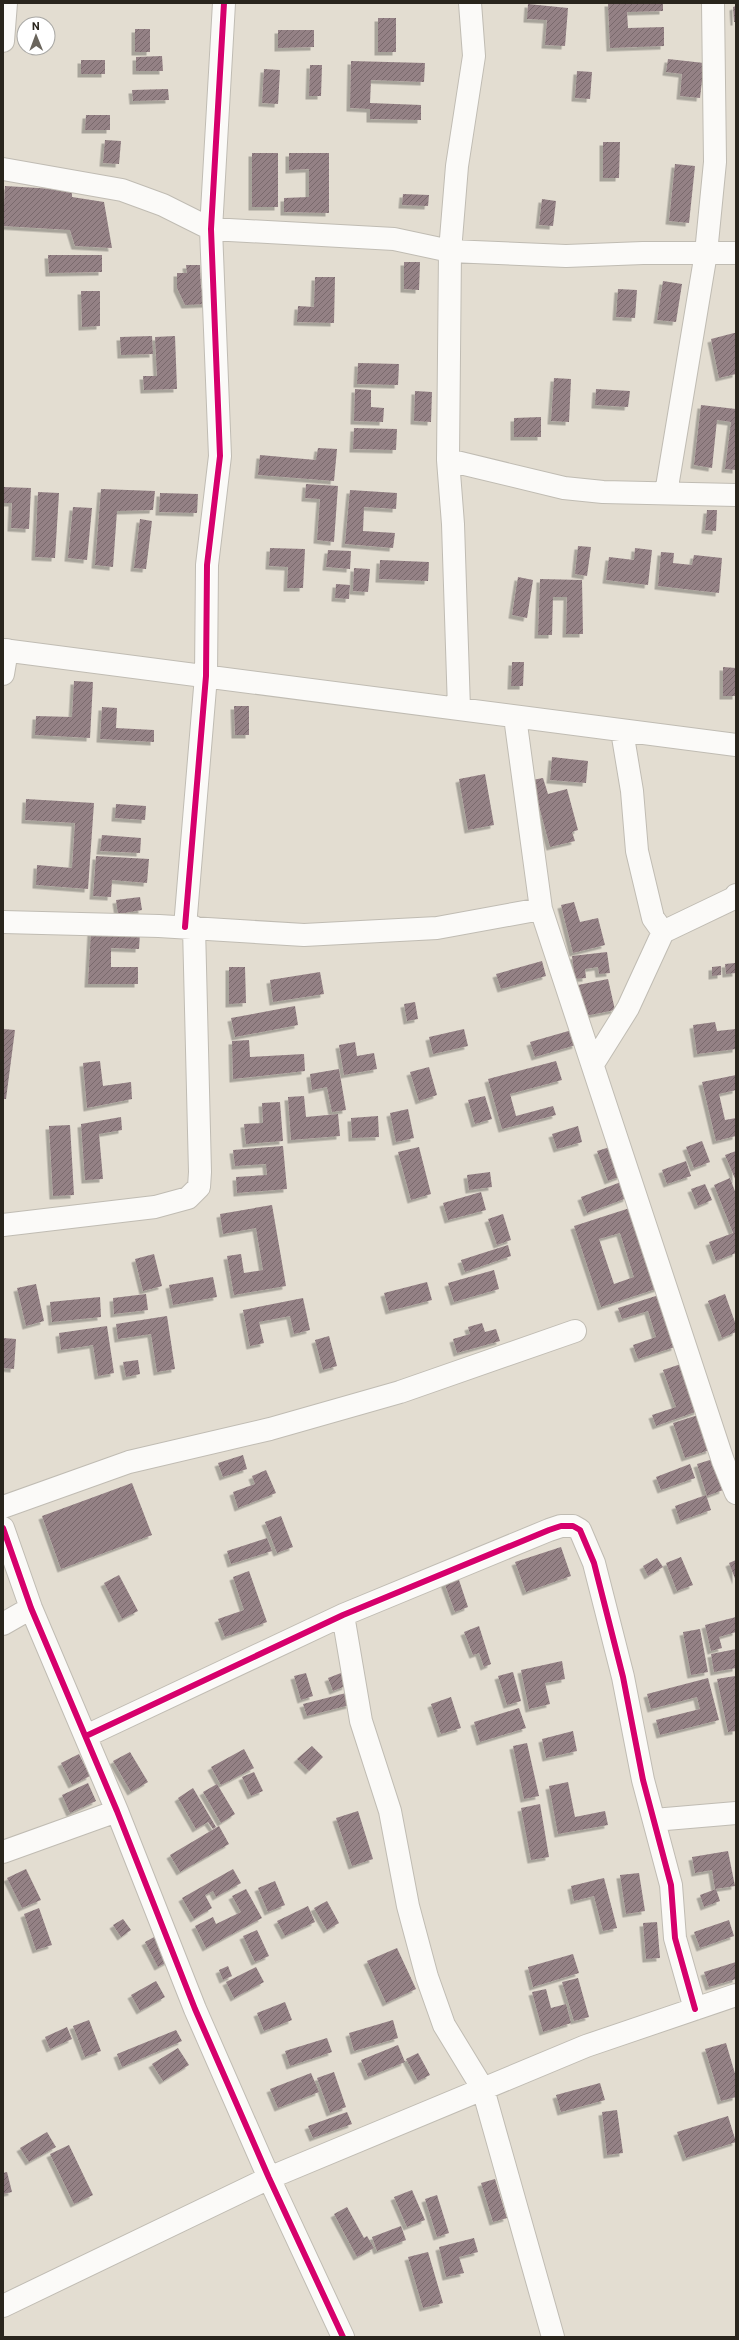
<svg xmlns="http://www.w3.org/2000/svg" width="739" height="2340" font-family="Roboto,sans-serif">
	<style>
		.building { fill: url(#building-hatch); fill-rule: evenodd; filter: url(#shadow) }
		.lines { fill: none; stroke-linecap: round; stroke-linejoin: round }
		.minor-casing { stroke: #c0bcb3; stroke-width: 24 }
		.minor { stroke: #fbfaf8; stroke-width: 22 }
		.cycleway-casing { stroke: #fff; stroke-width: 8 }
		.cycleway { stroke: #d6006c; stroke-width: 6 }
	</style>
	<defs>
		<pattern id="building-hatch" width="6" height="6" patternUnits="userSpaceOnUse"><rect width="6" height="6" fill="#948185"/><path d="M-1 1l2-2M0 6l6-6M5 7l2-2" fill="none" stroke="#79696c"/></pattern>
		<filter id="shadow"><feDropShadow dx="-3.5" dy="3.5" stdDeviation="0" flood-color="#0004"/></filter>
	</defs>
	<rect width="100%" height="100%" fill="#e3ddd1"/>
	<path class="building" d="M608,3h55v8l-36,1 1,16 36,-1v19l-54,2z
		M528,4l40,4 -3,38 -20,-1 2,-25 -20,-1z
		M736,6v16h-2l-1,-15z
		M378,18h18v34h-18z
		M135,29h15v23h-15z
		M278,30h36v17l-36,1z
		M162,56l1,15h-27v-14z
		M668,59l36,4 -4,35 -20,-2 2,-22 -16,-2z
		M81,60h24v14h-24z
		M351,61l74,2 -1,19 -53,-2 -1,23 51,2v15l-51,-1v-10l-20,-1z
		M310,65h12l-1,31h-12z
		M264,69l16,1 -2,34 -16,-1z
		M577,71l15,1 -2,27 -15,-1z
		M168,89l1,11 -36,1 -1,-11z
		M86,115h24v15h-25z
		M105,140l16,1 -2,23 -16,-1z
		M603,142h17l-1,36h-16z
		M252,153h26v54h-26z
		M289,153h40v60l-45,-1v-14l25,-1v-28l-20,1z
		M675,164l20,2 -6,57 -20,-2z
		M5,186l67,4v7l32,5 8,46 -37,-2 -5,-16 -67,-4z
		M403,194l26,1 -1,11 -26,-1z
		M542,199l14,2 -3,25 -14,-1z
		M48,255h54v17l-53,1z
		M404,262h16l-1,28 -15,-1z
		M186,265h14l1,22 7,17 -23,1 -8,-17v-15h10z
		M315,277h20l-1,46 -37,-1 1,-16 16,1z
		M663,281l19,3 -6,38 -19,-2z
		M618,289l19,1 -2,28 -19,-1z
		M81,291h19v35l-18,1z
		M734,333h2v41l-17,4 -8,-39z
		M152,336l1,18 -32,1 -1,-18z
		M175,336l2,53 -33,1 -1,-14h14l-2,-39z
		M358,363l41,1 -1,21 -41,-1z
		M554,378l17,1 -2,43 -18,-1z
		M355,389l16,1v17l13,1 -1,14 -29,-1z
		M596,389l34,2 -2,16 -33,-2z
		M415,391l17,1 -1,30 -17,-1z
		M701,405l35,4v61l-11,-1 6,-47 -14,-2 -5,48 -18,-3z
		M541,417v20h-27v-19z
		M354,428l43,1 -1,21 -43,-1z
		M318,448l19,1 -3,32 -76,-6 2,-20 56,5z
		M306,484l32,2 -4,56 -17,-2 3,-41 -15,-1z
		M3,487l28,1 -2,41 -18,-1 1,-25h-9z
		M101,489l54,2 -2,19 -36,1 -4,56 -18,-2z
		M350,490l47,3 -1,16 -32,-2 -1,24 32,2 -2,15 -48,-4z
		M38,492l21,1 -4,65 -20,-1z
		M160,493l38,1 -1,19 -38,-1z
		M73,507l19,1 -5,52 -19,-2z
		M707,510h10l-1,21 -11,-1z
		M140,519l12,2 -6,48 -12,-1z
		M578,546l13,1 -4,29 -12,-2z
		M270,548l35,1 -2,39h-16l1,-21 -19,-1z
		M635,548l17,2 -4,35 -42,-5 3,-23 25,3z
		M328,550l23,1 -1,18 -24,-2z
		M661,552l13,1 -1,10 19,2 2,-10 28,3 -3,35 -61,-7z
		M380,560l49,2 -1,19 -49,-2z
		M354,568l16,1 -2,23 -15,-1z
		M518,577l15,3 -6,38 -15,-3z
		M540,579l42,1 1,54h-17l1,-37h-14l-1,38h-14z
		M336,584l14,1 -1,14 -14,-1z
		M512,662h12l-1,24h-12z
		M723,667l13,1v28h-13z
		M74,681l19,1 -3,56 -55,-3 1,-19 36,1z
		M234,706h15v29h-14z
		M102,707l15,1 -1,20 38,2v12l-54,-3z
		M552,757l36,4 -2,22 -36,-3z
		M485,774l9,51 -26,5 -9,-51z
		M543,778l5,16 19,-5 11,41 -6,2 3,9 -25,6 -18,-67z
		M26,799l68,4 -6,86 -52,-4 1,-20 35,3 3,-45 -50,-3z
		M116,804l30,2 -1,14 -30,-2z
		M102,835l39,3 -1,15 -40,-2z
		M96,856l53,3 -2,24 -35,-3 -1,17 -18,-1z
		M140,897l2,13 -24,4 -2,-14z
		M574,902l6,20 18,-4 7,27 -32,8 -12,-48z
		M91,931l49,2 -1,16 -28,-1v19h27v17h-50z
		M607,952l3,21 -11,1 -1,-7 -13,2 1,9 -11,1 -3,-23z
		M542,961l4,15 -45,13 -5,-15z
		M735,963l1,10 -10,1 -1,-10z
		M721,966v9l-9,1v-9z
		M229,967h16l1,36 -17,1z
		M320,972l4,22 -51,8 -3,-22z
		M608,979l7,31 -35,7 -7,-31z
		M415,1002l3,17 -11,2 -3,-17z
		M295,1006l3,19 -63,12 -4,-19z
		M715,1022l2,9 19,-2v20l-39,5 -4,-29z
		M3,1029l12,1 -9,69h-3z
		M464,1029l4,17 -35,8 -4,-17z
		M572,1030l4,15 -41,12 -5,-15z
		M249,1040l1,17 54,-3 1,17 -72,8 -1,-38z
		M355,1042l2,14 17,-3 3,16 -33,6 -5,-30z
		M100,1061l3,25 28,-4 1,17 -45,9 -4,-45z
		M556,1061l6,19 -52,14 6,22 37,-10 3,9 -54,14 -14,-50z
		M429,1067l8,28 -18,6 -9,-29z
		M339,1069l7,41 -14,2 -5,-25 -15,3 -2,-16z
		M736,1075v15l-17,4 6,26 11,-2v18l-20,5 -14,-59z
		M304,1096l2,21 32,-3 2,22 -49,4 -3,-43z
		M485,1096l7,23 -17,5 -7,-24z
		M280,1102l3,39 -37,3 -2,-20 19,-1 -1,-20z
		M408,1109l6,29 -18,4 -6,-29z
		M378,1116l1,21 -27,1 -1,-20z
		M121,1117l1,13 -23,4 4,45 -18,1 -4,-56z
		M70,1125l4,70 -21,1 -4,-70z
		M578,1126l4,16 -25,7 -5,-15z
		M702,1141l8,21 -16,6 -8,-21z
		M283,1146l4,43 -50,4 -1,-16 31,-2 -1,-11 -31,2 -2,-16z
		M419,1147l12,47 -20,6 -13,-48z
		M610,1147l11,29 -13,5 -11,-30z
		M736,1151v30l-11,-26z
		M686,1161l5,15 -24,8 -5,-14z
		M490,1172l2,15 -23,3 -2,-15z
		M730,1178l6,16v59l-20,8 -7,-19 24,-9 -19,-48z
		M621,1182l6,16 -40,15 -6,-16z
		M705,1184l7,16 -14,6 -7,-17z
		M481,1192l5,18 -38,10 -5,-17z
		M272,1205l14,81 -52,9 -7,-39 14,-2 3,19 19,-3 -7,-42 -33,6 -3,-20z
		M633,1207l26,81 -58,19 -27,-81zM620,1233l14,44 -20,7 -15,-45z
		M503,1214l8,26 -14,5 -9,-26z
		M508,1245l3,11 -46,16 -4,-12z
		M154,1254l8,32 -19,5 -8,-32z
		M494,1270l5,19 -45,13 -6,-19z
		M213,1277l4,20 -44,8 -4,-20z
		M427,1282l5,18 -43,11 -5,-18z
		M36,1284l8,37 -18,5 -9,-38z
		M146,1294l2,16 -34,4 -1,-16z
		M725,1294l11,31v7l-14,6 -14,-37z
		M659,1295l16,52 -37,12 -5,-14 23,-8 -8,-26 -26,8 -4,-11z
		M100,1297l1,20 -49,5 -2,-20z
		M303,1298l7,32 -16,4 -4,-18 -31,6 5,21 -14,3 -7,-36z
		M167,1316l8,53 -18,3 -6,-38 -33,5 -2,-15z
		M482,1323l3,9 11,-3 4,12 -43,12 -4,-14 17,-5 -2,-7z
		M107,1326l7,47 -16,3 -5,-31 -32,5 -2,-17z
		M329,1336l8,30 -14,4 -8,-30z
		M3,1338l13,1 -2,30 -11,-1z
		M138,1360l2,14 -14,3 -3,-15z
		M681,1364l17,47 -42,15 -4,-11 24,-8 -13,-37z
		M698,1415l12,35 -25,8 -12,-35z
		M243,1455l4,14 -24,8 -5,-14z
		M713,1459l10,31 -16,6 -10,-32z
		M690,1464l5,14 -34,12 -5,-13z
		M266,1470l10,23 -38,15 -5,-16 22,-8 -3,-8z
		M132,1483l20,52 -91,34 -19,-53z
		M706,1495l5,15 -31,11 -5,-15z
		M281,1516l12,31 -16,6 -12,-31z
		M267,1538l5,13 -41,13 -4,-13z
		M561,1547l10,29 -45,16 -11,-30z
		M681,1557l12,28 -16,6 -11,-28z
		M657,1558l6,9 -15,9 -5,-10z
		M736,1560v21l-7,-18z
		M249,1571l18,51 -42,15 -7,-18 26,-9 -11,-33z
		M119,1575l19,36 -16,8 -18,-36z
		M458,1577l10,30 -13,5 -11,-30z
		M736,1617v15l-17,5 3,11 -11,3 -6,-26z
		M479,1626l12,38 -7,3 -5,-14 -6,2 -9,-23z
		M700,1629l8,43 -17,3 -8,-43z
		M736,1649v19l-22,4 -3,-18z
		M562,1661l3,18 -20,4 5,21 -21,5 -8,-39z
		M513,1672l8,29 -14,4 -9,-29z
		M306,1673l7,23 -12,4 -7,-24z
		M341,1673l5,13 -13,5 -5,-13z
		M735,1676l1,55 -8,1 -11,-53z
		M708,1678l11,42 -59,15 -4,-15 44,-11 -3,-12 -46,12 -4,-15z
		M346,1693l4,12 -43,11 -4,-12z
		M451,1697l10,31 -20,6 -10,-30z
		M519,1708l7,20 -46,14 -6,-20z
		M573,1731l4,20 -31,7 -4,-19z
		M527,1743l12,53 -15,3 -11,-53z
		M312,1746l11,11 -14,14 -12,-12z
		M244,1749l10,19 -33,17 -10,-18z
		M130,1752l18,30 -17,10 -18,-31z
		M79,1754l11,22 -18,9 -11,-22z
		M254,1772l9,19 -12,5 -9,-19z
		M568,1782l7,35 30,-6 3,14 -50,9 -9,-48z
		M88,1783l8,18 -26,12 -8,-18z
		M217,1784l18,30 -14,9 -18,-31z
		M193,1788l23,39 -3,2 -5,-7 -12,7 -18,-31z
		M540,1804l9,53 -18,3 -10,-52z
		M358,1811l15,48 -21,7 -16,-48z
		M219,1826l10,18 -49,28 -10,-17z
		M728,1851l7,35 -20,3 -3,-19 -17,3 -3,-16z
		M26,1869l15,31 -19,8 -15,-30z
		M233,1869l8,14 -25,14 -3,-6 -8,4 7,13 -18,11 -12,-21z
		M639,1873l6,38 -19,3 -6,-39z
		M604,1878l13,50 -14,3 -9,-35 -20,5 -3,-15z
		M275,1881l10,24 -17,7 -10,-24z
		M246,1889l16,29 -56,30 -11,-22 18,-9 3,7 25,-12 -9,-16z
		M716,1889l4,12 -16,6 -4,-12z
		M327,1901l12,22 -12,7 -13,-22z
		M308,1906l7,16 -30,14 -8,-15z
		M39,1908l13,37 -16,5 -12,-36z
		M123,1919l8,11 -10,7 -8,-12z
		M729,1920l5,16 -34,12 -6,-16z
		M657,1922l3,36 -14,1 -3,-36z
		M257,1930l12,26 -14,6 -12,-26z
		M156,1936l13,25 -11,6 -13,-25z
		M397,1948l19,41 -30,14 -19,-42z
		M573,1954l6,19 -46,14 -5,-20z
		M736,1962v17l-27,8 -5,-15z
		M228,1966l4,10 -9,4 -4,-10z
		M256,1967l8,15 -30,16 -8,-16z
		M578,1978l11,39 -15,4 -12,-39z
		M156,1981l9,16 -25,14 -9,-16z
		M546,1989l5,19 15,-4 5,19 -28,9 -11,-40z
		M285,2002l7,18 -28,11 -7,-18z
		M89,2020l12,31 -16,6 -12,-31z
		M393,2020l5,18 -44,13 -5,-18z
		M67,2027l5,12 -22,10 -5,-12z
		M176,2030l6,11 -60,26 -5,-13z
		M327,2038l5,14 -42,14 -5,-15z
		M726,2043l10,34v20l-15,4 -16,-52z
		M398,2045l7,17 -37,15 -7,-17z
		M178,2048l11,17 -26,16 -11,-17z
		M418,2053l12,22 -12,6 -12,-22z
		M334,2072l12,35 -16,6 -13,-35z
		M311,2073l8,19 -41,16 -8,-19z
		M600,2083l5,17 -44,12 -5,-17z
		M617,2110l6,43 -16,2 -5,-43z
		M347,2112l5,12 -39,14 -5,-12z
		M728,2116l8,26 -50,16 -9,-26z
		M47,2132l9,15 -27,15 -9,-14z
		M69,2145l24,50 -19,9 -24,-50z
		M7,2172l5,20 -9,2v-21z
		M495,2179l12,39 -14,4 -12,-39z
		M412,2190l13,30 -18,7 -13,-30z
		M437,2195l12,38 -12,4 -12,-38z
		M347,2207l17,31 3,-2 7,12 -17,9 -23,-43z
		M401,2226l5,14 -29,11 -5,-14z
		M474,2238l4,14 -19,5 5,16 -18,4 -7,-30z
		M428,2252l15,51 -20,5 -15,-51z"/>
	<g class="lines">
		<defs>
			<path id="minor" d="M3,41l3,-38
				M3,169l119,21 41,15 48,24 183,10 56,12 116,5 77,-3h93
				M448,460l116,28 39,4 133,3
				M666,493l40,-240 9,-91 -2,-159
				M3,650l733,95
				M3,674l4,-24
				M459,709l-6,-185 -5,-64 2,-209 7,-85 17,-110 -4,-53
				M515,717l26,192 182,552 13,32
				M622,731l10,60 5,60 16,67 10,14
				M3,922l156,4 145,9 133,-7 104,-19
				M185,927l21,-251 1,-111 13,-109 -9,-227 13,-226
				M593,1064l35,-56 35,-76 71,-34 2,-3
				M3,1225l152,-18 33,-9 11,-11 1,-15 -6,-245
				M3,1507l126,-45 141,-33 130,-37 175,-61
				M3,1528l28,80 86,203 78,198 74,169 74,159
				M343,1615l18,106 29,90 18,95 19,71 17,48 39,64 70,248
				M3,1624l28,-16
				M86,1736l257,-121 206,-85 12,-4h12l7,4 14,33 29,114 20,103 28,105 4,53 20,71
				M654,1820l82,-7
				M3,1852l114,-41
				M3,2306l266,-128 317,-132 150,-51"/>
		</defs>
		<use href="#minor" class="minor-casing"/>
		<use href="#minor" class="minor"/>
		<defs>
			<path id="cycleway" d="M185,927l21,-251 1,-111 13,-109 -9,-227 13,-226
				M3,1528l28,80 86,203 78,198 74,169 74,159
				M86,1736l257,-121 206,-85 12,-4h12l7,4 14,33 29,114 20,103 28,105 4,53 20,71"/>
		</defs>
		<use href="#cycleway" class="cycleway-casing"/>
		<use href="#cycleway" class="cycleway"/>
	</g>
	<rect width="739" height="2340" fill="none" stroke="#29251d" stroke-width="8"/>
	<g transform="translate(36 36) rotate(359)"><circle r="19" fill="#ffffff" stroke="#a9a8a5"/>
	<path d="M0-3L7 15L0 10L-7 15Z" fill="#6a655c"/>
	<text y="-6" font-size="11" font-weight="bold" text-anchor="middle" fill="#29251d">N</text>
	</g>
</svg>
